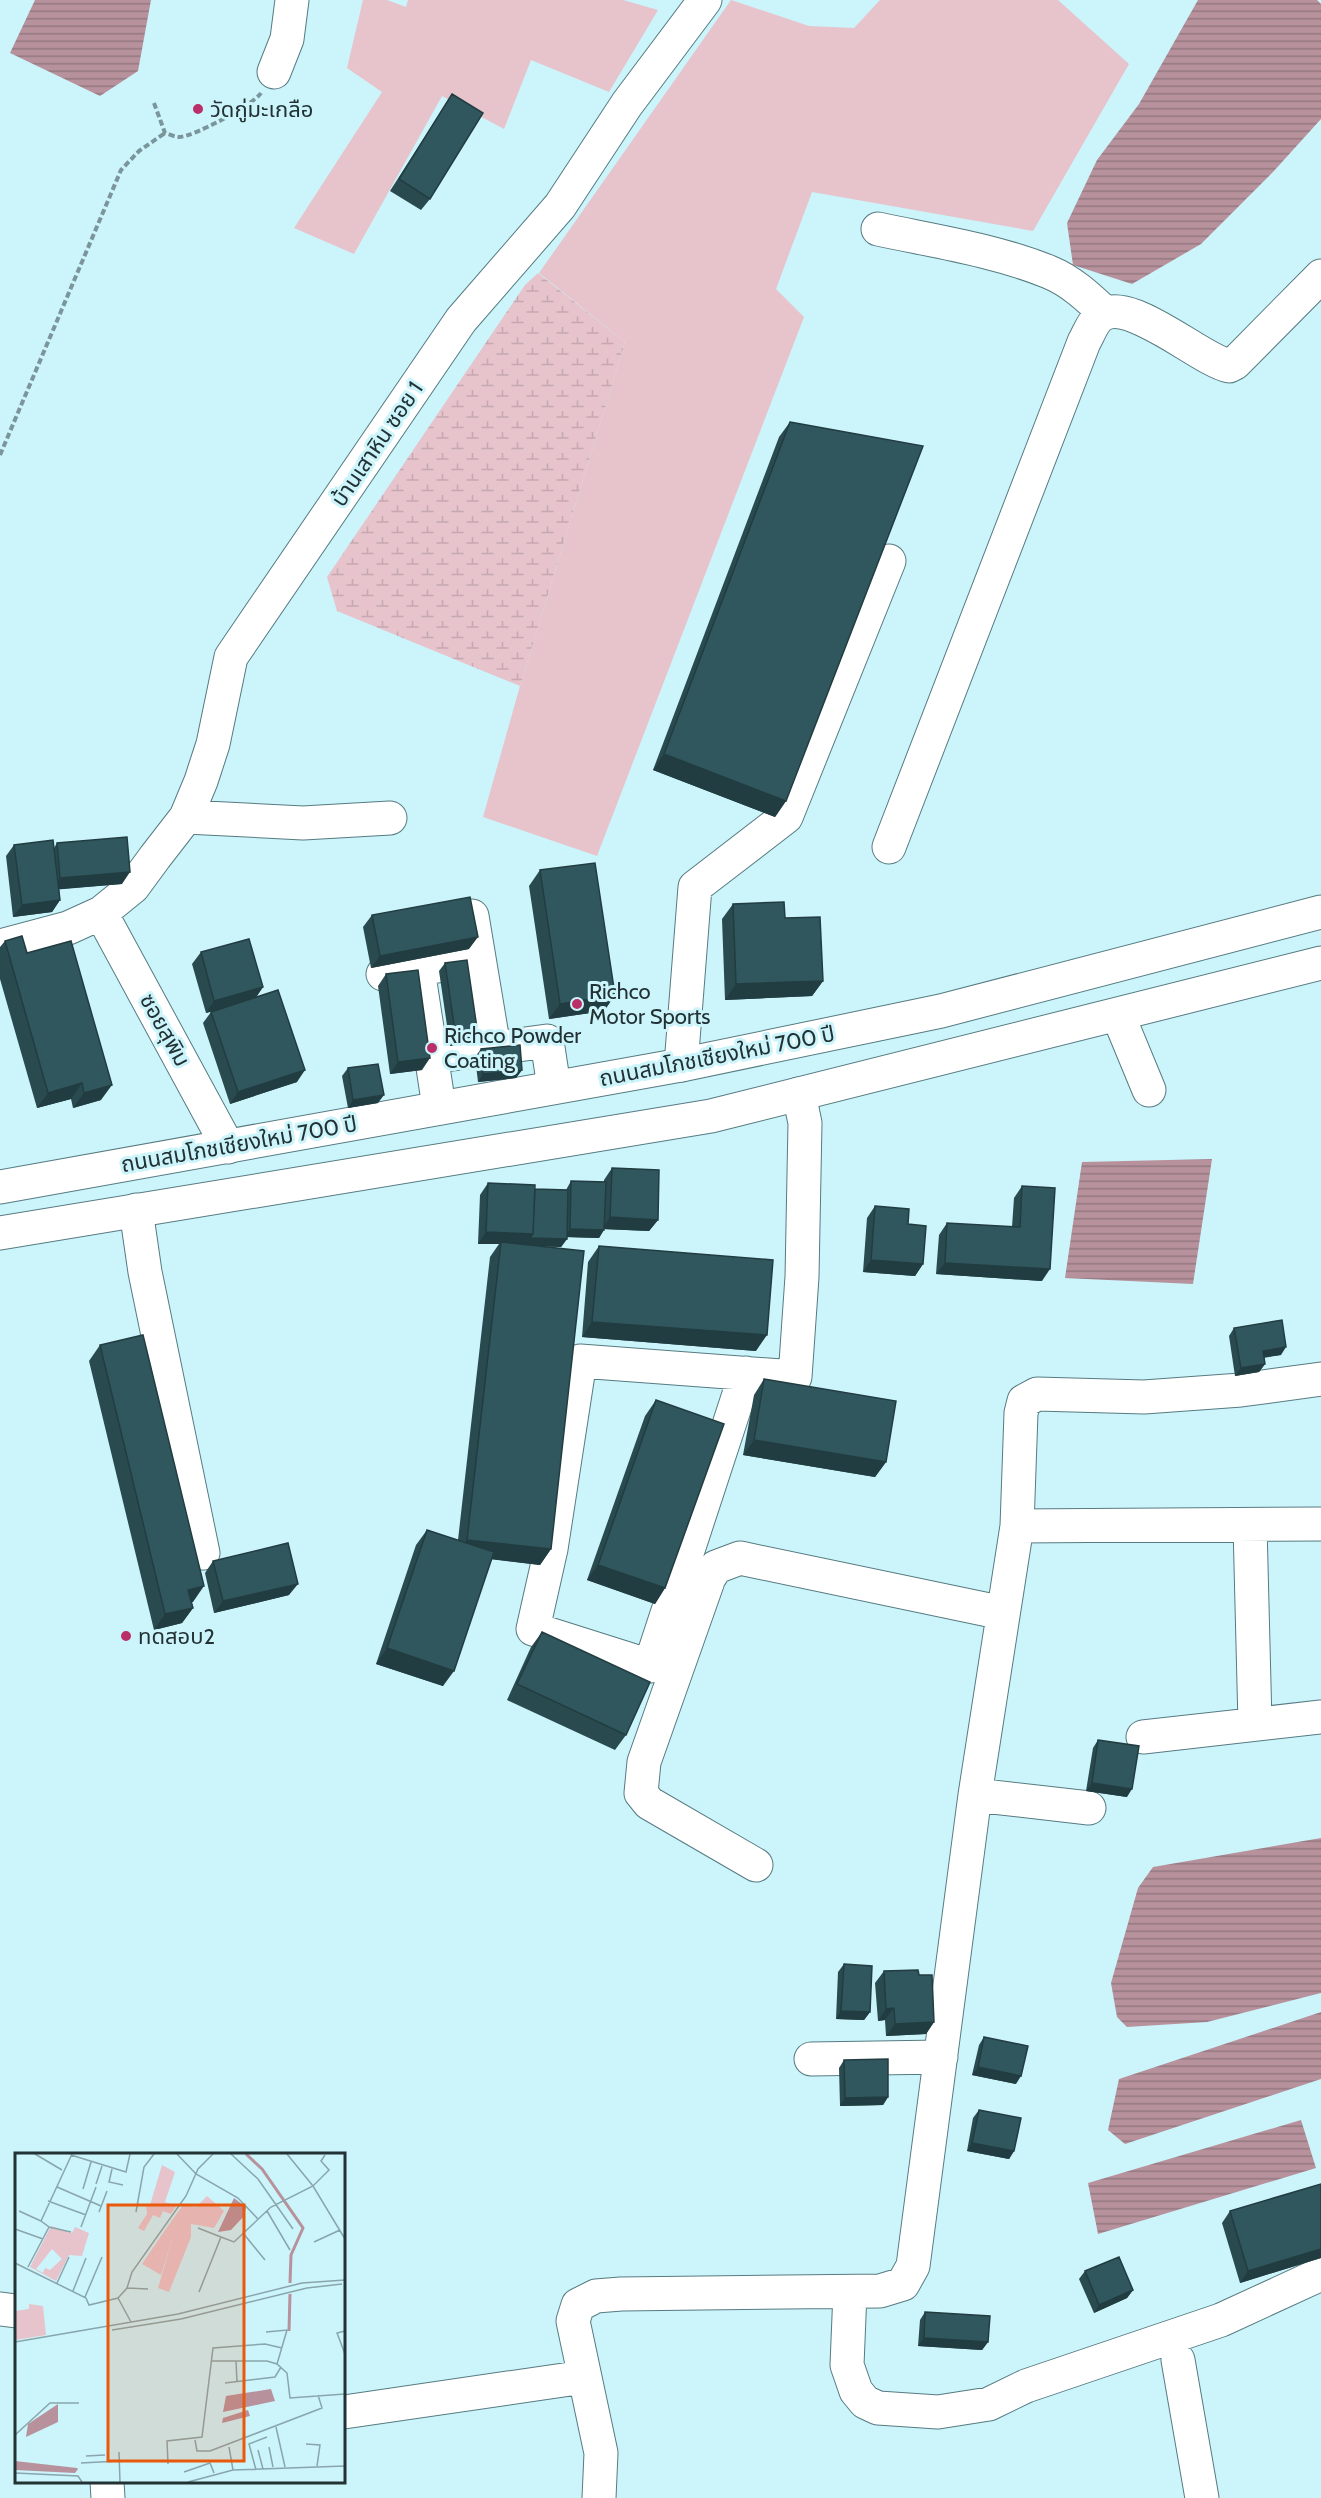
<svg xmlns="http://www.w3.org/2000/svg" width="1321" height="2498" font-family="Cabin,'Noto Sans Thai',sans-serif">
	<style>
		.grass { fill: #e7c3cc }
		.wetland { fill: url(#wetland-marsh) }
		.water { fill: url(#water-rules) }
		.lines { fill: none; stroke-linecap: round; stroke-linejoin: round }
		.minor-casing { stroke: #567b81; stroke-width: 35 }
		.major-casing { stroke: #567b81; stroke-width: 35 }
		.path { stroke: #7a969b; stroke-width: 4; stroke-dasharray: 6 3; stroke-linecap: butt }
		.minor { stroke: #fff; stroke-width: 33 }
		.major { stroke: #fff; stroke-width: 33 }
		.wall { fill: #294b50 }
		.shaded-wall { fill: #223d41 }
		.building { fill: #30575d; stroke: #223d41; stroke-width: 1.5 }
		.poi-dot { fill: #ba2f67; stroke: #ccf4fb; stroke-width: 2 }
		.labels { text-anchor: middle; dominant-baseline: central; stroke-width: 6; stroke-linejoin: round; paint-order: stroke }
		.poi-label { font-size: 22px; fill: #223134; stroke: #ccf4fb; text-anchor: start }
		.street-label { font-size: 22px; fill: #223134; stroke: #ccf4fb }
		.inset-river { fill: none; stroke: #b7929c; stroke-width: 3 }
		.inset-road { fill: none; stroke: #88a6ab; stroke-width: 1.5 }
		.view { fill: #e8590c; fill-opacity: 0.15; stroke: #e8590c; stroke-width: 3 }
		.inset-edge { fill: none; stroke: #223134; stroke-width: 3 }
	</style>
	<defs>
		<pattern id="wetland-marsh" width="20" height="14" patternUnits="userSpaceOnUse" patternTransform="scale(1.5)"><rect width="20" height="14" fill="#e7c3cc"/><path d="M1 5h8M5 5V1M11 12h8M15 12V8" fill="none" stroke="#c6a8b0"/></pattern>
		<pattern id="water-rules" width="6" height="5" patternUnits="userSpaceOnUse" patternTransform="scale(1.5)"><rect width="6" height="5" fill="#b7929c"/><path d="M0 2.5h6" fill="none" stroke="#947880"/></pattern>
	</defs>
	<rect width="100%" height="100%" fill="#ccf4fb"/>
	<path class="grass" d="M363,0h24l19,7 2,-7h215l35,10 -49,82 -78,-32 -27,69 -62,-33 -88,158 -60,-26 88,-136 -35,-24z
		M731,0l78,26 45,2 26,-28h178l71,64 -96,167 -221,-39 -36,97 28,28 -207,539 -114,-39 37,-131 105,-344 -86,-69z"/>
	<path class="wetland" d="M538,273l87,69 -105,344 -183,-75 -10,-34 198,-292z"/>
	<path class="water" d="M35,0h116l-13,71 -38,25 -90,-43z
		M1198,0h119l4,4v115l-48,53 -72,72 -69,40 -59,-19 -6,-42 30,-63 42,-56z
		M1212,1159l-19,125 -128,-6 17,-116z
		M1321,1838v155l-114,29 -80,5 -10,-10 -6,-34 27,-95 15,-21z
		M1321,2012v67l-196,65 -17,-14 11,-51z
		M1301,2120l15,48 -218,66 -10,-51z"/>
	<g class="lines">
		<defs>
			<path id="minor" d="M274,72l13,-33 5,-39
				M878,229c56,12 117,21 171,43 22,9 39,25 56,41
				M186,817l117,6 87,-5
				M889,847l195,-505c4,-7 8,-18 14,-24 27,-27 100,41 131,48l6,-3 86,-87
				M101,913l127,234
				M472,916l22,132
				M0,946l68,-18 33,-15 32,-26 22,-30 31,-40 15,-36 12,-37 18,-87 230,-337 99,-114 67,-102 78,-104
				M418,969l21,138
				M383,974l96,-14
				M1118,1015l31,75
				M431,1057l116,-16 7,46
				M681,1065l14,-178 91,-70 103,-256
				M136,1210l9,62 58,281
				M746,1373l-96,293 -117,-37 18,-80 29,-188 215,16 7,-100 3,-154 -6,-29
				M1250,1525l5,199
				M1017,1526l304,-2
				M1143,1737l178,-20
				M975,1795l114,13
				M756,1865l-107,-62 -8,-10 3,-31 65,-184 7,-11 24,-9 263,55
				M811,2059l130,-2
				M850,2292l-3,73 9,26 9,11 13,6 60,4 51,-8 37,-18 195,-66 100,-46
				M1,2309l15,2
				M1178,2360l24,138
				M344,2412l240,-35
				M107,2482l1,16
				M599,2498l2,-45 -28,-132 5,-16 18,-9 25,-2 259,-3 23,-7 10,-18 62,-471 42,-269 4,-113 3,-12 13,-7 107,3 97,-7 80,-11"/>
			<path id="major" d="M0,1187l681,-122 260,-54 380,-99
				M0,1233l711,-117 610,-153"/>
		</defs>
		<use href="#minor" class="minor-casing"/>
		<use href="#major" class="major-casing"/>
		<path class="path" d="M154,103l11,30c4,1 10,4 14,4 14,0 74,-32 82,-44
			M0,455l121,-285 18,-19 26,-18"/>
		<use href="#minor" class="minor"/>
		<use href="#major" class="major"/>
	</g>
	<path class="wall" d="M452,94l-22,105 -9,11 -31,-19z
		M790,422l-4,379 -11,16 -122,-47 126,-333z
		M57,843l65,41 -63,5 1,11 -8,12 -39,5 -7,-61 8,-11 40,3z
		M540,870l75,125 -11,16 -55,8 -20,-133z
		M733,904l52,14 38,63 -11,15 -87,4 -3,-81z
		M372,915l97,34 -98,19 -8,-41z
		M5,941l22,12 74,147 -28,8 -2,-9 -34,9 -37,-129v-32z
		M201,952l62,35 -7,10 41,85 -67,22 -27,-81 8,-11 6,-2 -11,3 -14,-49z
		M445,963l33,72 -6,8 -22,3 -11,-75z
		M386,974l36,96 -32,4 -12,-88z
		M481,1049l41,21 -6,8 -38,4 -3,-25z
		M348,1068l30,35 -30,5 -6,-32z
		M612,1168l46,52 -9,11 -45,-2 -5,9 -32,-1v2l-6,8 -23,-1 13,303 -11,16 -48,-6 -49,127 -67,-22 40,-119 11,-15 31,10 32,-283 9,-13h-21l2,-49 8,-12 47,6 31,1 5,-9 33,1v-2z
		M1022,1186l20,95 -106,-7 3,-39 8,-12 65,4 2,-29z
		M875,1206l33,18 15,40 -8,12 -52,-4 4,-54z
		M599,1246l157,105 -174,-14 6,-75z
		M1234,1328l47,27 -17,2 1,7 -6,8 -24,4 -6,-40z
		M100,1345l93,257h-2l2,6 -11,15 -28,7 -65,-269z
		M764,1379l122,83 -11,15 -132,-22 11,-60z
		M656,1400l9,188 -10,16 -68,-24 58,-164z
		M213,1561l76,34 -75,18 -9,-40z
		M542,1632l84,103 -11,15 -108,-50 24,-53z
		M1098,1740l29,57 -41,-6 7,-43z
		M844,1964l26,48 -6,8 -28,-1 2,-47z
		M884,1971l35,4 15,47 -8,12 -40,2 -1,-16 -7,1 -3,-38z
		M984,2037l32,47 -44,-9 7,-30z
		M844,2060l44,37 -5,8 -43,1 -1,-38z
		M979,2110l35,41 -5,8 -42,-8 6,-33z
		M1321,2184v74l-81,25 -18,-60 8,-12z
		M1085,2271l48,19 -6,8 -33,15 -15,-34z
		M925,2312l63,30 -6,8 -64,-4 2,-26z"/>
	<path class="shaded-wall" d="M664,754l122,47 -11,16 -122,-47z
		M130,872l-8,12 -70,6 8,-12z
		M60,900l-8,12 -39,5 9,-12z
		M478,937l-9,12 -98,19 9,-12z
		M823,981l-11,15 -87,4 11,-16z
		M263,987l-8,12 -49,14 8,-12z
		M615,995l-11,16 -55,8 11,-15z
		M478,1035l-6,8 -22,3 6,-8z
		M430,1058l-8,12 -32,4 8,-12z
		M305,1070l-8,12 -67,22 8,-12z
		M522,1070l-6,8 -38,4 5,-8z
		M82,1083l-11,16 -34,9 11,-15z
		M112,1085l-11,15 -28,8 11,-15z
		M384,1095l-6,8 -30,5 5,-8z
		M610,1217l48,3 -9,11 -47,-2z
		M570,1229l34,1 -5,8 -35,-1z
		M486,1232l47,2 34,5 -6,8 -61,-2 1,-3 -2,2h-21z
		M871,1260l52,4 -8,12 -52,-4z
		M945,1263l105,6 -8,12 -106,-7z
		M592,1322l175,13 -11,16 -174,-14z
		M1286,1347l-5,8 -24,4 6,-8z
		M1265,1364l-6,8 -24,4 6,-8z
		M754,1440l132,22 -11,15 -132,-22z
		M467,1540l84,9 -11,16 -84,-10z
		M598,1565l67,23 -10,16 -68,-24z
		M298,1584l-9,11 -75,18 9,-12z
		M204,1586l-11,16 -15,3 10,-15z
		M193,1608l-11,15 -28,7 11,-16z
		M387,1648l67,23 -11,15 -67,-22z
		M1092,1783l40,6 -5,8 -41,-6z
		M894,2008l-9,12 -7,1 8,-12z
		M841,2011l29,1 -6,8 -28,-1z
		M934,2022l-8,12 -40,2 9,-12z
		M978,2067l43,9 -5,8 -44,-9z
		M888,2097l-5,8 -43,1 5,-8z
		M972,2143l42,8 -5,8 -42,-8z
		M1321,2249v9l-81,25 8,-12z
		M1133,2290l-6,8 -33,15 5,-8z
		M924,2338l64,4 -6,8 -64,-4z"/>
	<path class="building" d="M452,94l31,19 -53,86 -31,-20z
		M790,422l133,24 -137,355 -122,-47z
		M127,837l3,35 -70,6 -3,-35z
		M53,840l7,60 -38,5 -8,-60z
		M595,863l20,132 -55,9 -20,-134z
		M470,897l8,40 -98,19 -8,-41z
		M784,902l1,16 35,-1 3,64 -87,3 -3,-80z
		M22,936l5,17 44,-12 41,144 -28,8 -2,-10 -34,10 -43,-152z
		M249,939l14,48 -49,14 -13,-49z
		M467,960l11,75 -22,3 -11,-75z
		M418,970l12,88 -32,4 -12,-88z
		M278,990l27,80 -67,22 -27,-80z
		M520,1045l2,25 -39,4 -2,-25z
		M378,1064l6,31 -31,5 -5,-32z
		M612,1168l47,2 -1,50 -48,-3z
		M571,1181l35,1 -2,48 -34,-1z
		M488,1183l47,2 -2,49 -47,-2z
		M1022,1186l33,2 -5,81 -105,-6 2,-40 73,4z
		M535,1189l33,1 -1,49 -37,-1 3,-4z
		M875,1206l34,3 -1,15 18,2 -3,38 -52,-4z
		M501,1242l83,9 -33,298 -84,-9z
		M599,1246l174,14 -6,75 -175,-13z
		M1282,1320l4,27 -23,4 2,13 -24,4 -7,-40z
		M143,1335l61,251 -16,4 5,18 -28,6 -65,-269z
		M764,1379l132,22 -10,61 -132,-22z
		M656,1400l68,24 -59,164 -67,-23z
		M427,1530l67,22 -40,119 -67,-23z
		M288,1543l10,41 -75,17 -10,-40z
		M542,1632l108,50 -24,53 -109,-51z
		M1098,1740l41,6 -7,43 -40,-6z
		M844,1964l28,2 -2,46 -29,-1z
		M918,1970l1,5h13l2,47 -39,2 -1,-16 -8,1 -2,-38z
		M984,2037l44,9 -7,30 -43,-9z
		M888,2059v38l-43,1 -1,-38z
		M979,2110l42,8 -7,33 -42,-8z
		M1321,2184v65l-73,22 -18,-60z
		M1119,2257l14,33 -34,15 -14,-34z
		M925,2312l65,4 -2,26 -64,-4z"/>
	<g class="poi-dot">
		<circle cx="198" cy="109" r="6"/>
		<circle cx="577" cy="1004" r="6"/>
		<circle cx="432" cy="1048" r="6"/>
		<circle cx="126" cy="1636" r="6"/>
	</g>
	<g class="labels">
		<g class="poi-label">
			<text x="210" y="109">วัดกู่มะเกลือ</text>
			<text x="589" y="991">Richco<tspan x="589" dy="25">Motor Sports</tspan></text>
			<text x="444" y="1035">Richco Powder<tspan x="444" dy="25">Coating</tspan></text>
			<text x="138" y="1636">ทดสอบ2</text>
		</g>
		<g class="street-label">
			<text transform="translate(377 444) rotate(-56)">บ้านเสาหิน ซอย 1</text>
			<text transform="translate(165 1030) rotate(61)">ซอยสุพิม</text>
			<text transform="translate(717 1056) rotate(-11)">ถนนสมโภชเชียงใหม่ 700 ปี</text>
			<text transform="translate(239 1144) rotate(-10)">ถนนสมโภชเชียงใหม่ 700 ปี</text>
		</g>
	</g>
	<g transform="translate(15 2153)">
		<rect width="330" height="330" fill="#ccf4fb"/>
		<path d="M147,12l13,7 -10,30 11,4 -5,8 -8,-3 -3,7 -7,-3 -9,16 -6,-3 9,-14 -1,-10 4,1zM192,43l17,15 -10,17 -23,-4v13l-22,55 -11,-4 14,-48 -9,-7 20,-28 13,2zM14,151l14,2 3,29 -31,5v-29l14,-2z" fill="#e7c3cc"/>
		<path d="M36,73l21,7 3,-6 14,6 -7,23 -13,-1 -13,26 -26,-14zM37,96l10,10 -12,11 -5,-2 -2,5 -7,-4z" fill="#e7c3cc" fill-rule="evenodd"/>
		<path d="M148,80l9,7 -11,35 -19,-11z" fill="#e7c3cc"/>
		<path d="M219,45l12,9 -2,9 -13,14 -13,2zM256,236l4,12 -52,11 3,-16zM43,251v18l-32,15 2,-13zM233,257l2,6 -28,7 1,-5zM0,308l62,7 1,1 -3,4 -60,-3z" fill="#b7929c"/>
		<path class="inset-river" d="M231,1l16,15 41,59 -12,27 -1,28M274,178l1,-37"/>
		<path class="inset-road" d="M20,1l27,16M162,1l19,20 42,24 20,21M216,1l27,25 35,50M272,1l26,32 32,53M56,2l55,17 4,-18M97,16l-3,13 14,3M81,31l6,-18M42,34l44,19M68,36l8,-27M33,48l38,14M4,58l22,10M252,58l23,39M84,59l8,-21M121,59l8,-45 10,-13M34,74l22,5M66,74l15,-40M183,75l23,9M0,76l28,10M228,80l22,27M299,89l26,-12M0,110l71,35 3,7 29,-7 9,-10 5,-16 54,-76 12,-27 15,-15M13,114l21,-40 -8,-6 31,-67M42,130l12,-26M112,135l21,1M58,138l13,-33M184,139l22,-55 13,5 37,-35 42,-21 16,-16 -8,-9 4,-6M70,144l17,-40M103,145l13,24M97,177l69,-11 126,-31 35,-4M330,178l-8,2 8,21M251,179l21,-2 -10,34M0,189l163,-28 124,-31 43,-3M197,208h55l10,3 10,9 3,25 55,-4M221,208l1,21M210,230l50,-6 6,-10M261,274l9,40M0,282l35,-32h29M180,287l2,11h13l112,-43 -4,-13M291,291l14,1 -3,21M214,294l4,23M254,294l4,20M243,297l5,19M104,299l1,30M71,303l19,-1M66,310l38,-2M153,311l-1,-23 35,-4 11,-89 52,-4 17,4M241,317l-7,-26 18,-7M169,319l26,-9 4,10M0,320l63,3 4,6M173,329l45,-12 112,-4"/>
		<path class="view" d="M93,52h136v256h-136z"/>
		<rect width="330" height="330" class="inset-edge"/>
	</g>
</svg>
